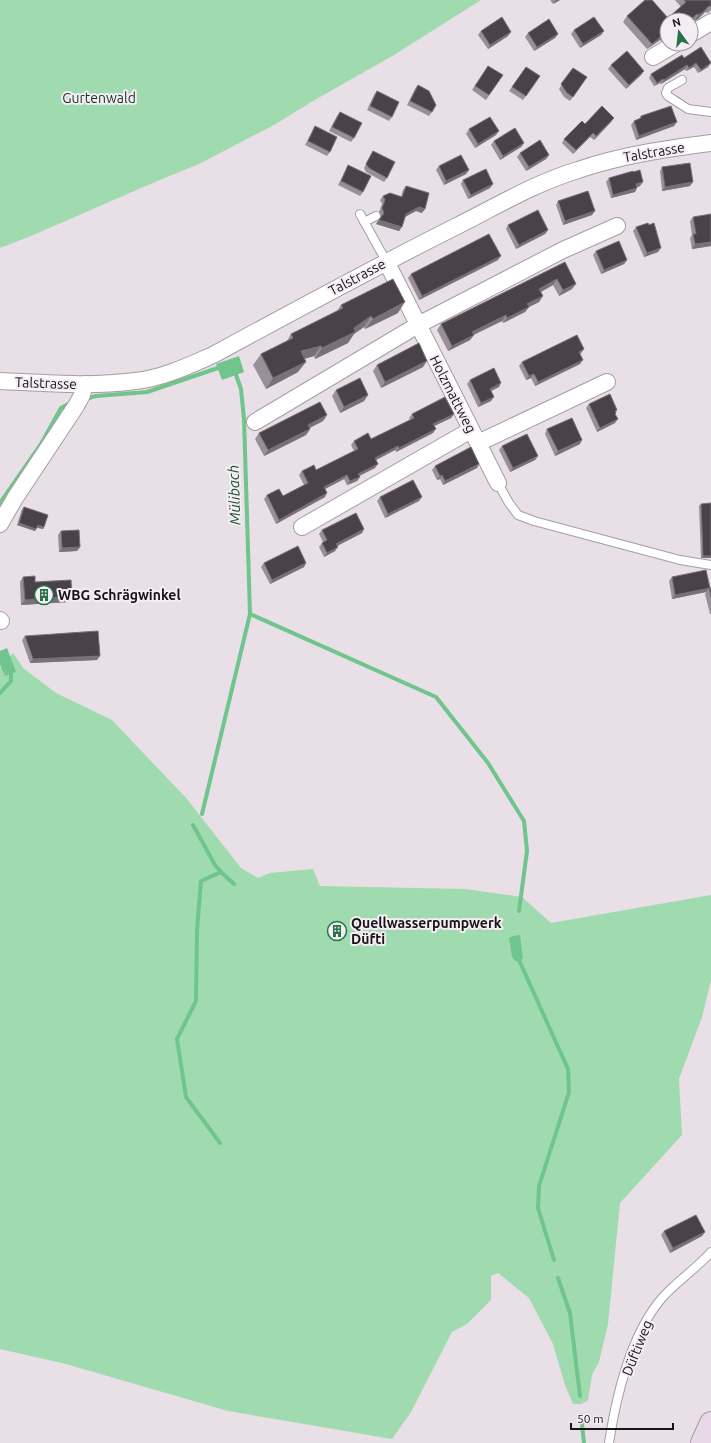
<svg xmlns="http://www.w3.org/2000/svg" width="711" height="1443" font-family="Ubuntu,sans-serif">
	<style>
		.green { fill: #a0dbb0 }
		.water { fill: #6fc58b }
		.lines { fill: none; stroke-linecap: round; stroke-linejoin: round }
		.stream { stroke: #6fc58b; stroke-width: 4 }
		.lane-casing { stroke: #a59da4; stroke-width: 10 }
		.street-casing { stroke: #a59da4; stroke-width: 18 }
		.secondary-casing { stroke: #a59da4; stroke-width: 24 }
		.lane { stroke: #fff; stroke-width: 8 }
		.street { stroke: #fff; stroke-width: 16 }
		.secondary { stroke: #e9d8e8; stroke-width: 22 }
		.wall { fill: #989098 }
		.shaded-wall { fill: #797178 }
		.building { fill: #494249; stroke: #797178 }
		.labels { text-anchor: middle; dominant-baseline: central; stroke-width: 4; stroke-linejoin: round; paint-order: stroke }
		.park-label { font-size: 14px; fill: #11361e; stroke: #f5ecf4 }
		.street-label { font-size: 14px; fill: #171417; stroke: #f5ecf4 }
		.poi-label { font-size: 14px; font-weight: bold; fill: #171417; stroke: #f5ecf4; text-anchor: start }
		.water-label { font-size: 15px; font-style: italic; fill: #165630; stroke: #f5ecf4 }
	</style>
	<rect width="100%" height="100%" fill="#e8dfe7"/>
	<path class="green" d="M0,0h481l-87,55 -81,46 -39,24 -75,39 -44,18 -124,54 -31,12z
		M13,653l10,15 33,25 56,27 75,79 54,69 17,10 12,-5 43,-4 7,17 145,3 57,8 29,26 160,-28v85l-9,37 -23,62 3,56 -62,68 -12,121 -9,38 -7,13 -4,25 -7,4h-8l-8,-19 -12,-41 -24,-46 -31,-25 -7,3v24l-24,24 -15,8 -41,80 -19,27 -164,-28 -162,-47 -66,-15v-681z"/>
	<path class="water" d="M239,356l5,16 -22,8 -6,-16z
		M7,648l9,24 -11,4 -5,-11v-14z
		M520,935l3,24 -8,2 -3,-4 -3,-19 4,-2z"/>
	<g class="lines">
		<path class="stream" d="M85,399l11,-3 51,-4 71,-24
			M0,503l41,-59 20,-36 11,-6
			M250,614l186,83 52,66 36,58 3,30 -8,60
			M0,693l11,-12v-7
			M202,814l48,-200 -6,-195 -3,-30 -5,-14
			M193,825l22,40 6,7 -20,9 -4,49 -1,71 -19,38 9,58 34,46
			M221,872l13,12
			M519,960l49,109 1,23 -30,94 -1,22 16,52
			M558,1278l12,35 10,83
			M581,1415l3,28"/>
		<defs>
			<path id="lane" d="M682,80l-14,8 -2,5 2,3 20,13 23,3
				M360,214l26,47
				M364,222l12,-6
				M498,483l11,20 9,12 16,6 146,39 31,5
				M609,1443c7,-46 22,-109 53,-145 15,-17 34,-29 49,-46"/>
			<path id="street" d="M691,34l20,-12
				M653,57l22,-13
				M386,261l92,182 129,-61
				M0,381c45,2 90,6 135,0 28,-3 53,-15 78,-26 81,-44 162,-88 244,-129 40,-20 78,-43 121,-56 44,-15 87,-21 133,-27
				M255,422l163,-97 145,-75 54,-24
				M478,443l20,40
				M0,524l15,-26 61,-92 6,-11 3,-11
				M302,527l169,-97
				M0,620l1,1"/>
			<path id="secondary" d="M702,1443l9,-20"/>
		</defs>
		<use href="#lane" class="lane-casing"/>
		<use href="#street" class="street-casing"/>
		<use href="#secondary" class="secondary-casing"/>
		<use href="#lane" class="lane"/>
		<use href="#street" class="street"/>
		<use href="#secondary" class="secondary"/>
	</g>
	<path class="wall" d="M550,0h10l-7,4z
		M675,0h36v10l-3,3 -3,-1 -7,7 -4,2 -1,-1 -2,2v-2h-24v16l-6,5 -1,-1 -13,9 -24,-27 4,-6 41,2 13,-11z
		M574,30l30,1 -3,4 -21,13 -9,-14z
		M481,31l27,5 -20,13 -10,-14z
		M528,33l30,1 -3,4 -21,13 -9,-14z
		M684,58l24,9 -10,6 -4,-6 -8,4 -1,-2 -24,15 -1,-1 -6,3 -5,-8 2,-4z
		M611,65l33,6 -3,4 -15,14 -18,-20z
		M488,66l15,9 -17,25 -14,-10z
		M526,67l14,9 -17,24 -14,-9z
		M573,68l14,9 -17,24 -6,-4 -5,-8z
		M418,85l14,27 -3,4 -22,-11 8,-16z
		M377,91l15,26 -3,4 -22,-11 7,-15z
		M340,112l14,26 -3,4 -22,-11 8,-15z
		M641,116l33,10 -38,14 -5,-15 3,-4 5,-2z
		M614,118l-3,4 -17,18 -4,-3 -17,17 -11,-11 2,-4 21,-15z
		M315,126l15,26 -3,4 -22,-11 8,-15z
		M469,129l27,6 -21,13 -9,-14z
		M494,141l30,2 -3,4 -21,13 -9,-15z
		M373,151l14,27 -3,4 -18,-10 -2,-4 6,-12z
		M520,153l29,2 -3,4 -20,12 -9,-14z
		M348,165l15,27 -3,4 -22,-11 8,-15z
		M439,166l30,4 -3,4 -22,11 -8,-15z
		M662,167l28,19 -28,5 -2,-20z
		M609,178l31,8 -3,1 -2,5 -24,6 -5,-16z
		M463,180l30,4 -3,4 -22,11 -7,-15z
		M406,186l16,27 -6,-2 -11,6 -6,14 -23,-7 5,-8 -2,-4 3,-8 -2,-4 3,-4 18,1 2,-7z
		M558,201l34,14 -29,10 -7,-20z
		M693,217l18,29 -19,3 -2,-11 2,-3 -2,-14z
		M508,225l40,5 -3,4 -29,15 -10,-20z
		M636,227l22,25 -14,5 -11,-26z
		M596,251l31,9 -3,4 -23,10 -8,-19z
		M498,260l-79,40 -11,-22 3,-4z
		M565,262l7,27 -13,7 -6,-11 -12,7 -2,10 -10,5 -4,5 -22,11 -1,-2 -28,14 -4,5 -22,11 -11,-21 4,-6z
		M341,305l57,8 -33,16 -1,-2 -10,7 -6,9 -33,16 -1,-3 -10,3 -6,13 -32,17 -13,-24 8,-11 26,-13 4,-7 46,-23z
		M584,349l-4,5v10l-45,22 -4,-8 -5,2 -7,-14 3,-4z
		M377,365l46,2 -42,21 -8,-17z
		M470,380l29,7 -8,4v10l-13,6 -11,-23z
		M336,390l32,5 -4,6 -24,12 -8,-17z
		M589,404l28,6 -2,4v9l-18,9 -11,-24z
		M412,414h42l-3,4 -17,8 -1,7 -37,19 -1,-2 -19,10 -1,8 -16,8 1,1 -3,4 -10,4 -3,-6 -19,10v8l-49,27 -12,-25 3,-4 16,1 21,-11 -5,-10 3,-4 14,-1 38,-19 -3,-6 3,-4 17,-2 39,-19 -1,-2z
		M327,415l-4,6 -14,7 1,1 -4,6 -42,21 -9,-17 4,-6z
		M547,429l33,15 -25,12 -10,-22z
		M502,446l33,14 -25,12 -11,-22z
		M479,464l-2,4 -34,17 -3,-6 -3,1 -5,-10 3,-4z
		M380,497l39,4 -34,17 -8,-17z
		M701,504l10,54h-10l-2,-52z
		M24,507l20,20 -1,2 -6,-1 -2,3 -18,-6 5,-16z
		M364,529l-2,4 -25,13 -2,5 -11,6 -5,-10 3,-4 1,-1 -4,-8 3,-4z
		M61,531l19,16 -3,4 -18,1 -1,-17z
		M264,563h42l-2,4 -34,17 -9,-17z
		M23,577l12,5 33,20 -47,3 -1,-23z
		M672,577l38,11h1v26h-1l-5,-20 1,-2 -34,7 -3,-18z
		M25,636l72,24 -67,3 -8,-23z
		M335,923l6,15 -10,-3 3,-10z
		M664,1231l41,1 -3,4 -32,17 -9,-18z"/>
	<path class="shaded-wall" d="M556,0h4l-7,4z
		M709,6l-4,6 -7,7 -4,2 4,-6z
		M697,14l-4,6 -2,2v-2h-1z
		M604,31l-3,4 -21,13 3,-4z
		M511,32l-3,4 -20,13 2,-4z
		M667,33v3l-6,5 4,-6z
		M558,34l-3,4 -21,13 3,-4z
		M664,34l-4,6 -13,9 5,-5z
		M696,63l-2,4 -8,4 3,-3z
		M711,63l-3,4 -10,6 3,-3z
		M687,65l-2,4 -24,15 3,-4z
		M644,71l-3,4 -15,14 3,-4z
		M663,79l-3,4 -6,3 3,-3z
		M614,118l-3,4 -17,18 2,-4z
		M677,122l-3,4 -38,14 3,-4z
		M499,131l-3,4 -21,13 3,-4z
		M593,133l-3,4 -17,17 3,-4z
		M524,143l-3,4 -21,13 3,-4z
		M549,155l-3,4 -20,12 3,-4z
		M469,170l-3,4 -22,11 2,-4z
		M643,182l-3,4 -6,2 2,-4z
		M693,182l-3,4 -28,5 3,-4z
		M493,184l-3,4 -22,11 3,-4z
		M637,188l-2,4 -24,6 2,-3z
		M419,207l6,2 -3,4 -6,-2 -13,7 3,-4z
		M595,211l-3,4 -29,10 2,-4z
		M379,220l23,7 -3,4 -23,-7z
		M548,230l-3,4 -29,15 3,-4z
		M711,242v4l-19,3 3,-5z
		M661,248l-3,4 -14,5 3,-4z
		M501,256l-3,4 -79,40 3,-4z
		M627,260l-3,4 -23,10 3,-4z
		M557,279l-4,6 -18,10 4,-6z
		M576,284l-4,5 -13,7 4,-6z
		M543,296l-4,6 -10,5 -4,5 -22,11 4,-5 20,-14z
		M405,302l-7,11 -33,16 8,-10z
		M506,315l-4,6 -34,16 4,-5z
		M371,316l-7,11 -10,7 -6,9 -33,16 7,-11 32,-20z
		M474,335l-4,5 -22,11 4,-5z
		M321,346l-7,10 -20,6 7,-11z
		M584,349l-3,4 -5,3 3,-4z
		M583,360l-3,4 -45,22 3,-4z
		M427,361l-4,6 -42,21 4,-6z
		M306,362l-8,10 -32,17 7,-11z
		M534,374l-3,4 -5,2 3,-4z
		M501,383l-2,4 -12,6 3,-4z
		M368,395l-4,6 -24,12 4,-6z
		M494,397l-3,4 -13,6 3,-4z
		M454,414l-3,4 -21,10 3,-4z
		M327,415l-4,6 -19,10 4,-6z
		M618,419l-3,4 -18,9 3,-4z
		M310,429l-4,6 -42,21 4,-6z
		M436,429l-3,4 -37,19 3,-4z
		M582,440l-2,4 -25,12 3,-5z
		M398,446l-3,4 -23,12 3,-4z
		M538,456l-3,4 -25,12 3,-4z
		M378,464l-3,4 -20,10 3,-4z
		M479,464l-2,4 -34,17 2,-4z
		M347,475l-3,4 -23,12 3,-4z
		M442,475l-2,4 -3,1 3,-4z
		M360,477l-3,4 -10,4 3,-4z
		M327,493l-2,4 -49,27 3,-4z
		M422,497l-3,4 -34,17 3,-4z
		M19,523l17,6 -1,2 -18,-6z
		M38,525l6,2 -1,2 -7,-2z
		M364,529l-2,4 -29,15 3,-4z
		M80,547l-3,4 -18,1 3,-4z
		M338,547l-3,4 -11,6 3,-4z
		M703,556h8v2h-10z
		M306,563l-2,4 -34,17 2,-4z
		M709,588l-3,4 -34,7 3,-4z
		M72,596l-4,6 -47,3 4,-5z
		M100,656l-3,4 -67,3 3,-4z
		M333,933l9,3 -1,2 -10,-3z
		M705,1232l-3,4 -32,17 3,-5z"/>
	<path class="building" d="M645,0h7l16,18 18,-16 -2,-2h27v7l-2,-1 -7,7 -4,2 -1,-1 -7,6h-23v13l-2,2 -1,-1 -12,10 -25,-28z
		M502,17l9,15 -21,13 -9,-14z
		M594,17l10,14 -21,13 -9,-14z
		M549,19l9,15 -21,13 -9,-14z
		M701,47l10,16 -10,7 -5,-7 -7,5 -2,-3 -23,15 -1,-1 -6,4 -6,-9 31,-19 2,3z
		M627,51l17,20 -15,14 -18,-20z
		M488,66l15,9 -14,20 -14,-9z
		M526,67l14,9 -14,20 -14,-9z
		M573,68l14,9 -14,20 -6,-4 -6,-9z
		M418,85l11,6 7,14 -4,7 -22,-11z
		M377,91l22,11 -7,15 -22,-11z
		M602,106l12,12 -18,18 -3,-3 -17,17 -12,-11 18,-18 3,3z
		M671,106l6,16 -38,14 -5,-15 7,-3v-2z
		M340,112l22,11 -8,15 -22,-11z
		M490,117l9,14 -21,13 -9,-15z
		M315,126l22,11 -7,15 -22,-11z
		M515,128l9,15 -21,13 -9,-15z
		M540,140l9,15 -20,12 -9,-14z
		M373,151l22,11 -8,16 -18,-10 -3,-4z
		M461,155l8,15 -23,11 -7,-15z
		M690,163l3,19 -28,5 -3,-20z
		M348,165l23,11 -8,16 -22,-11z
		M486,169l7,15 -22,11 -8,-15z
		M640,170l3,12 -7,2 1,4 -24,7 -4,-17 24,-7v1z
		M406,186l23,7 -4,16 -6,-2 -13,7 -4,13 -23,-7 5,-7 -2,-5 3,-8 -2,-4 7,-3 12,4z
		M588,191l7,20 -30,10 -7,-20z
		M538,210l10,20 -29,15 -11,-20z
		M711,214v28l-16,2 -2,-10h3l-3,-17z
		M648,223l1,2 5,-2 7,25 -14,5 -11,-26z
		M489,234l12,22 -79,40 -11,-22z
		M619,241l8,19 -23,10 -8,-19z
		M565,262l11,22 -13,6 -6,-11 -18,10 4,7 -16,8 2,3 -22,11 -1,-3 -34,17 2,3 -22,11 -11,-22z
		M393,279l12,23 -32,17 -2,-3 -17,12 1,4 -33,16 -1,-2 -20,5 5,11 -33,16 -12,-24 32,-16 -2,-4 52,-26 -2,-3z
		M577,335l7,14 -5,3 4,8 -45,22 -4,-8 -5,2 -7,-14z
		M419,343l8,18 -42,21 -8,-17z
		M494,368l7,15 -11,6 4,8 -13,6 -11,-23z
		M360,378l8,17 -24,12 -8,-17z
		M610,394l7,16 -2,1 1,2 -1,1 3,5 -18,9 -11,-24z
		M445,397l9,17 -21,10 3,5 -37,19 -1,-2 -23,12 3,6 -20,10 2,3 -10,4 -3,-6 -23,12 3,6 -48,27 -12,-25 12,-6 4,7 25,-13 -6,-12 12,-6 2,5 42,-21 -4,-8 14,-8 3,6 43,-21 -2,-4z
		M320,402l7,13 -19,10 2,4 -42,21 -9,-17z
		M572,418l10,22 -24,11 -11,-22z
		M527,434l11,22 -25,12 -11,-22z
		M471,447l8,17 -34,17 -3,-6 -2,1 -5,-10z
		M413,480l9,17 -34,17 -8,-17z
		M711,503v53h-8l-2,-52z
		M24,507l24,8 -4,12 -6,-2 -2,4 -17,-6z
		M356,513l8,16 -28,15 2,3 -11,6 -5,-10 5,-3 -5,-10z
		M79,530l1,17 -18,1 -1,-17z
		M298,546l8,17 -34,17 -8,-17z
		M706,570l4,18 -35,7 -3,-18z
		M35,576v6l36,-2 1,16 -47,4 -2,-23z
		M709,588h2v9z
		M98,631l2,25 -67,3 -8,-23z
		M335,923l10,3 -3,10 -9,-3z
		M696,1215l9,17 -32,16 -9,-17z"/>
	<defs>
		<symbol id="building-ring" viewBox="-11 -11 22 22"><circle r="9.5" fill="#f5ecf4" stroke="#257445" stroke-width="1.5"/><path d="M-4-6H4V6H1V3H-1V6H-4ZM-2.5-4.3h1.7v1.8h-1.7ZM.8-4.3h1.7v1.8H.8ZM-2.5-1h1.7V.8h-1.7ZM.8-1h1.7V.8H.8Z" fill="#257445"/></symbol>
	</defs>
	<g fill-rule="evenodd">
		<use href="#building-ring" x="33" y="584" width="22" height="22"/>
		<use href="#building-ring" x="326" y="920" width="22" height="22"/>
	</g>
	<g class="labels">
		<g class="park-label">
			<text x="99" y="98">Gurtenwald</text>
		</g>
		<g class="street-label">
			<text transform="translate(654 152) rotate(-10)">Talstrasse</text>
			<text transform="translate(357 277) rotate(-28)">Talstrasse</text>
			<text transform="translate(46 383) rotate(2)">Talstrasse</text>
			<text transform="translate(453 394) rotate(63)">Holzmattweg</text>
			<text transform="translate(637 1348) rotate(-68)">Düftiweg</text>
		</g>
		<g class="poi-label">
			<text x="58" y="595">WBG Schrägwinkel</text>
			<text x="351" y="923">Quellwasserpumpwerk<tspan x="351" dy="16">Düfti</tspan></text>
		</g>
		<g class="water-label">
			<text transform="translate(234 495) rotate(-92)">Mülibach</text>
		</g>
	</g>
	<g transform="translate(679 32) rotate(345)"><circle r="19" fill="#f5ecf4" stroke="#9c969c"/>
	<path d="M0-3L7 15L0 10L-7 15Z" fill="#257445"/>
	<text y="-6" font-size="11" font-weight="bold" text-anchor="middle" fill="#171417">N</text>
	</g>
	<path d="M571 1423v6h102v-6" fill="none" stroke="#171417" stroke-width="2"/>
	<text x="577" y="1423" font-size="12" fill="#171417" stroke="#f5ecf4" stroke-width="3" paint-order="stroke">50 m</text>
</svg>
